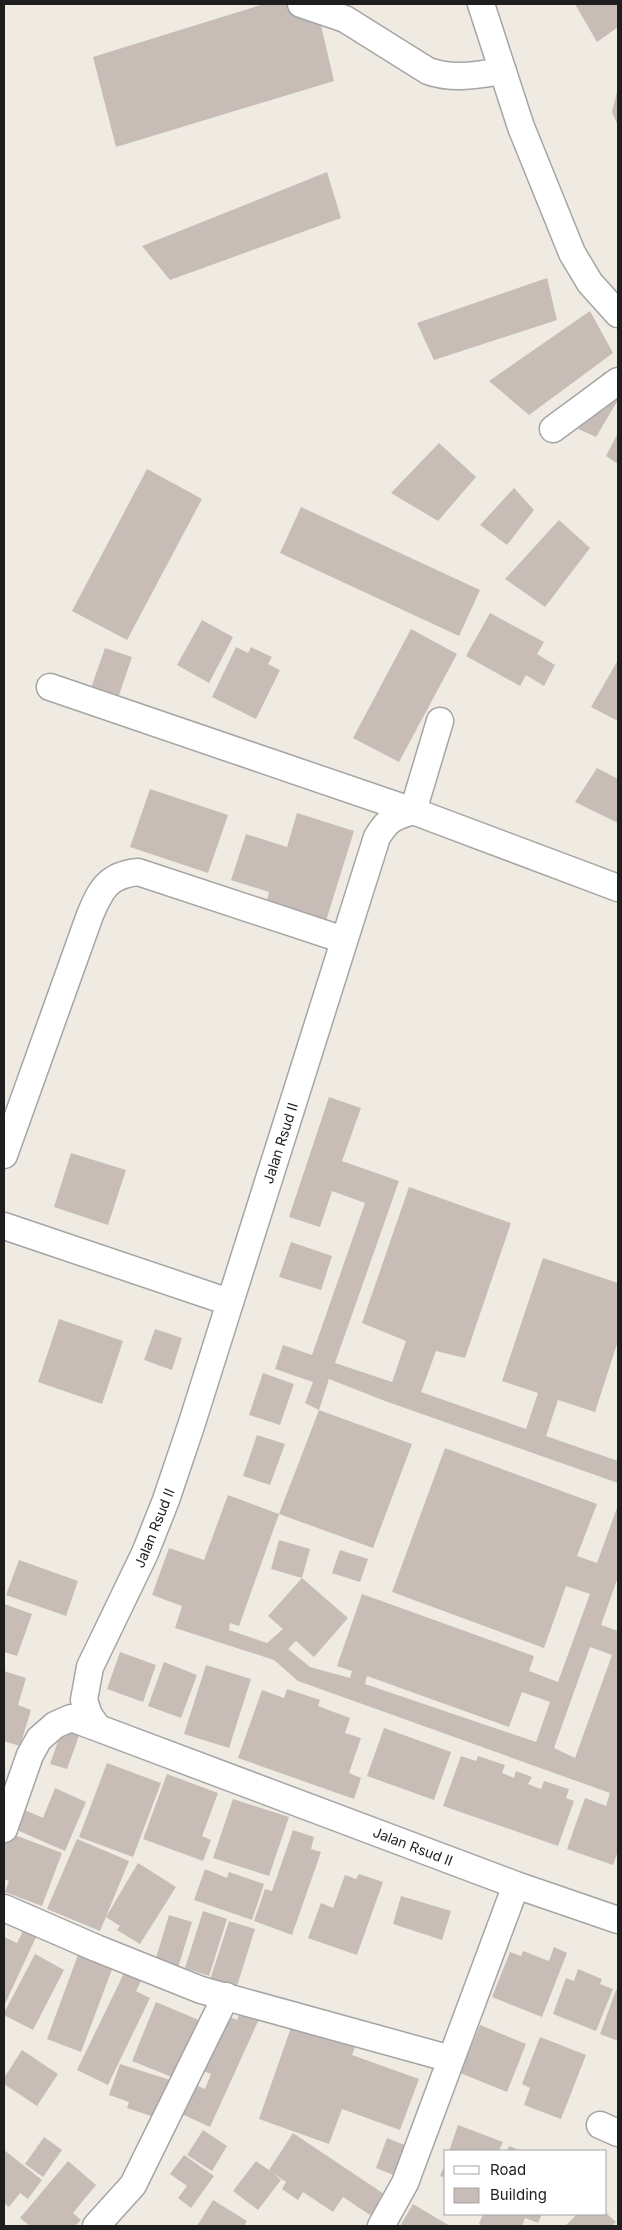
<svg xmlns="http://www.w3.org/2000/svg" width="622" height="2230" font-family="Inter,sans-serif">
	<style>
		.building { fill: #c7bdb6; fill-rule: evenodd }
		.lines { fill: none; stroke-linecap: round; stroke-linejoin: round }
		.street-casing { stroke: #a5a5a5; stroke-width: 29 }
		.street { stroke: #fff; stroke-width: 26 }
		.labels { text-anchor: middle; dominant-baseline: central; stroke-width: 5; stroke-linejoin: round; paint-order: stroke }
		.street-label { font-size: 14px; fill: #1e1e1e; stroke: #fff }
	</style>
	<rect width="100%" height="100%" fill="#efebe3"/>
	<path class="building" d="M264,4h52l18,77 -218,66 -23,-90z
		M575,4h43v23l-21,15z
		M618,88v38l-6,-14z
		M327,172l14,46 -171,62 -28,-34z
		M547,278l10,42 -123,40 -17,-37z
		M590,311l23,42 -84,62 -40,-34z
		M604,372l14,10v18l-22,37 -33,-15z
		M618,433v31l-12,-8z
		M439,443l37,34 -38,44 -47,-28z
		M147,469l55,30 -75,141 -55,-29z
		M514,488l20,22 -27,35 -27,-20z
		M301,507l179,83 -21,46 -179,-83z
		M559,520l31,28 -45,59 -40,-28z
		M490,613l54,29 -7,12 18,11 -11,21 -18,-11 -6,11 -54,-30z
		M202,620l31,17 -24,46 -32,-18z
		M411,629l46,25 -58,108 -46,-24z
		M236,647l12,6 3,-6 21,10 -4,7 12,6 -24,49 -44,-22z
		M105,648l27,9 -14,41 -27,-10z
		M618,660v61l-27,-14z
		M597,768l21,11v44l-43,-21z
		M150,789l78,26 -20,58 -78,-26z
		M297,813l57,18 -29,93 -59,-19 3,-13 -38,-12 15,-46 41,13z
		M329,1097l32,11 -19,53 57,20 -64,182 57,19 14,-41 -44,-18 47,-136 102,36 -46,135 -29,-7 -15,41 105,37 12,-36 -36,-12 41,-123 75,25v58l-23,71 -37,-12 -12,36 72,25v22l-233,-82 -56,-22 -10,31 93,34 -39,104 -94,-34 -40,112 -9,-3 -1,7 38,13 16,-14 -15,-13 34,-38 -31,-9 8,-29 31,9 -8,29 46,40 -34,39 -18,-16 -8,8 22,18 40,11 2,-7 -15,-5 25,-72 172,62 -5,15 29,11 32,-88 -24,-8 -22,62 -152,-56 53,-144 152,56 -20,52 20,7 21,-58v72l-17,48 17,6v220l-5,14 -46,-16 18,-51 21,8 4,-13 -312,-112 -24,-21 -99,-32 7,-22 -30,-11 17,-47 35,12 24,-65 51,19 40,-104 -14,-7 8,-21 -38,-13 8,-24 29,10 53,-152 -33,-12 -12,36 -31,-10zM590,1647l22,8 -37,103 -21,-10zM367,1676l142,51 13,-35 28,10 -14,40 -171,-58z
		M71,1153l55,17 -18,55 -54,-18z
		M291,1242l41,14 -11,34 -42,-13z
		M59,1319l64,22 -21,63 -64,-22z
		M155,1329l27,9 -10,32 -28,-10z
		M263,1373l31,11 -14,41 -31,-10z
		M257,1435l28,9 -15,41 -27,-9z
		M340,1550l28,9 -8,23 -28,-9z
		M19,1560l59,21 -12,35 -60,-21z
		M4,1604l28,10 -15,42 -13,-4z
		M120,1652l36,13 -13,37 -36,-13z
		M164,1662l33,13 -16,43 -33,-12z
		M206,1665l45,14 -22,69 -45,-14z
		M4,1671l22,7 -8,27 13,5 -11,36 -16,-5z
		M287,1689l33,11 -2,6 32,12 -5,15 16,5 -12,35 12,5 -7,21 -116,-41 24,-68 22,8z
		M63,1727l17,6 -13,36 -17,-5z
		M384,1728l67,24 -17,48 -67,-24z
		M461,1756l15,5 2,-5 27,9 -3,8 12,5 2,-7 16,6 -4,7 13,5 3,-8 25,8 -3,9 8,3 -16,45 -115,-40z
		M107,1763l54,20 -28,74 -54,-20z
		M167,1774l51,19 -16,43 9,4 -8,21 -60,-22z
		M55,1788l31,14 -21,49 -55,-24 8,-20 25,11z
		M233,1799l56,18 -20,59 -56,-18z
		M293,1830l21,7 -3,12 10,3 -29,83 -38,-14 11,-32 7,2z
		M7,1832l55,21 -20,53 -37,-14 4,-11 -5,-2v-39z
		M77,1839l52,22 -29,70 -53,-22z
		M138,1863l38,24 -36,57 -23,-14 3,-4 -14,-9z
		M205,1869l22,9 2,-6 35,12 -12,36 -58,-20z
		M359,1874l24,8 -26,73 -49,-17 13,-35 12,5 12,-33 11,4z
		M401,1896l50,15 -9,29 -49,-16z
		M203,1911l24,8 -18,57 -24,-8z
		M169,1915l23,7 -14,46 -23,-7z
		M229,1921l26,8 -19,60 -26,-9z
		M25,1927l13,6 -34,73v-69l13,6z
		M554,1947l13,6 -25,64 -50,-20 18,-45 11,4 2,-5 26,10z
		M79,1952l35,12 -33,88 -34,-13z
		M35,1954l29,16 -31,60 -29,-15v-2z
		M126,1969l17,8 -7,14 14,7 -42,87 -31,-15z
		M578,1969l24,10 -2,5 13,5 -17,42 -43,-17 13,-36 8,3z
		M616,1990l2,1v50l-18,-7z
		M156,2002l52,22 -31,55 -45,-18z
		M241,2009l19,8 -50,110 -37,-17 13,-29 19,8 6,-15 -13,-5 25,-55 14,6z
		M294,2019l63,22 -5,14 67,24 -19,51 -58,-21 -13,35 -70,-25z
		M480,2025l46,19 -19,48 -47,-19z
		M540,2037l46,18 -25,64 -37,-14 6,-17 -8,-4z
		M22,2050l36,24 -21,32 -33,-22v-6z
		M120,2064l53,17 -13,38 -33,-11 2,-6 -20,-7z
		M458,2125l45,17 -4,9h-50z
		M203,2130l24,16 -15,25 -25,-16z
		M293,2133l94,63 -14,21 -30,-20 -10,15 -30,-20 -5,8 -16,-11 4,-7 -13,-9 8,7 -23,30 -25,-19 23,-30 13,9z
		M44,2137l18,13 -19,27 -18,-13z
		M387,2138l20,8 -11,30 -20,-8z
		M509,2146l13,5h-15z
		M4,2150l38,30 -14,19 -8,-6 -11,14 -5,-4z
		M184,2155l30,21 -23,32 -13,-10 9,-12 -17,-12z
		M68,2161l28,24 -23,28 8,7 -6,6h-45l-10,-8z
		M446,2161v17l-6,-2z
		M213,2200l34,21 -3,5h-47z
		M413,2204l37,22h-50z
		M606,2213l10,9 -4,4h-47l12,-12z
		M483,2214h59l-4,9 -13,-5 -3,8h-38l-5,-2z"/>
	<g class="lines">
		<defs>
			<path id="street" d="M301,4l44,15 83,52c25,9 49,4 75,0
				M481,4l40,123 51,126 18,30 28,31
				M553,429l65,-48
				M50,687l363,124 205,77
				M413,811c-20,6 -25,8 -36,26l-186,589 -25,74 -21,53 -55,114 -6,33 5,15 9,13 418,157 102,35
				M413,811l27,-90
				M4,1155l86,-240c11,-26 18,-40 48,-43l206,68
				M4,1226l225,76
				M4,1829l26,-74 9,-16 16,-14 16,-7 27,10
				M4,1908l92,40 105,42 250,69
				M600,2125l18,8
				M96,2226l37,-41 93,-189
				M381,2226l24,-43 111,-298"/>
		</defs>
		<use href="#street" class="street-casing"/>
		<use href="#street" class="street"/>
	</g>
	<g class="labels">
		<g class="street-label">
			<text transform="translate(280 1143) rotate(-72)">Jalan Rsud II</text>
			<text transform="translate(154 1528) rotate(-68)">Jalan Rsud II</text>
			<text transform="translate(413 1846) rotate(21)">Jalan Rsud II</text>
		</g>
	</g>
	<rect width="622" height="2230" fill="none" stroke="#1e1e1e" stroke-width="10"/>
	<rect x="444" y="2150" width="162" height="65" fill="#ffffff" stroke="#a5a5a5"/>
	<rect x="454" y="2166" width="25" height="8" fill="#ffffff" stroke="#a5a5a5"/>
	<text x="490" y="2175" font-size="15" fill="#1e1e1e">Road</text>
	<rect x="454" y="2188" width="25" height="15" fill="#c7bdb6" stroke="#a5a5a5"/>
	<text x="490" y="2200" font-size="15" fill="#1e1e1e">Building</text>
</svg>
